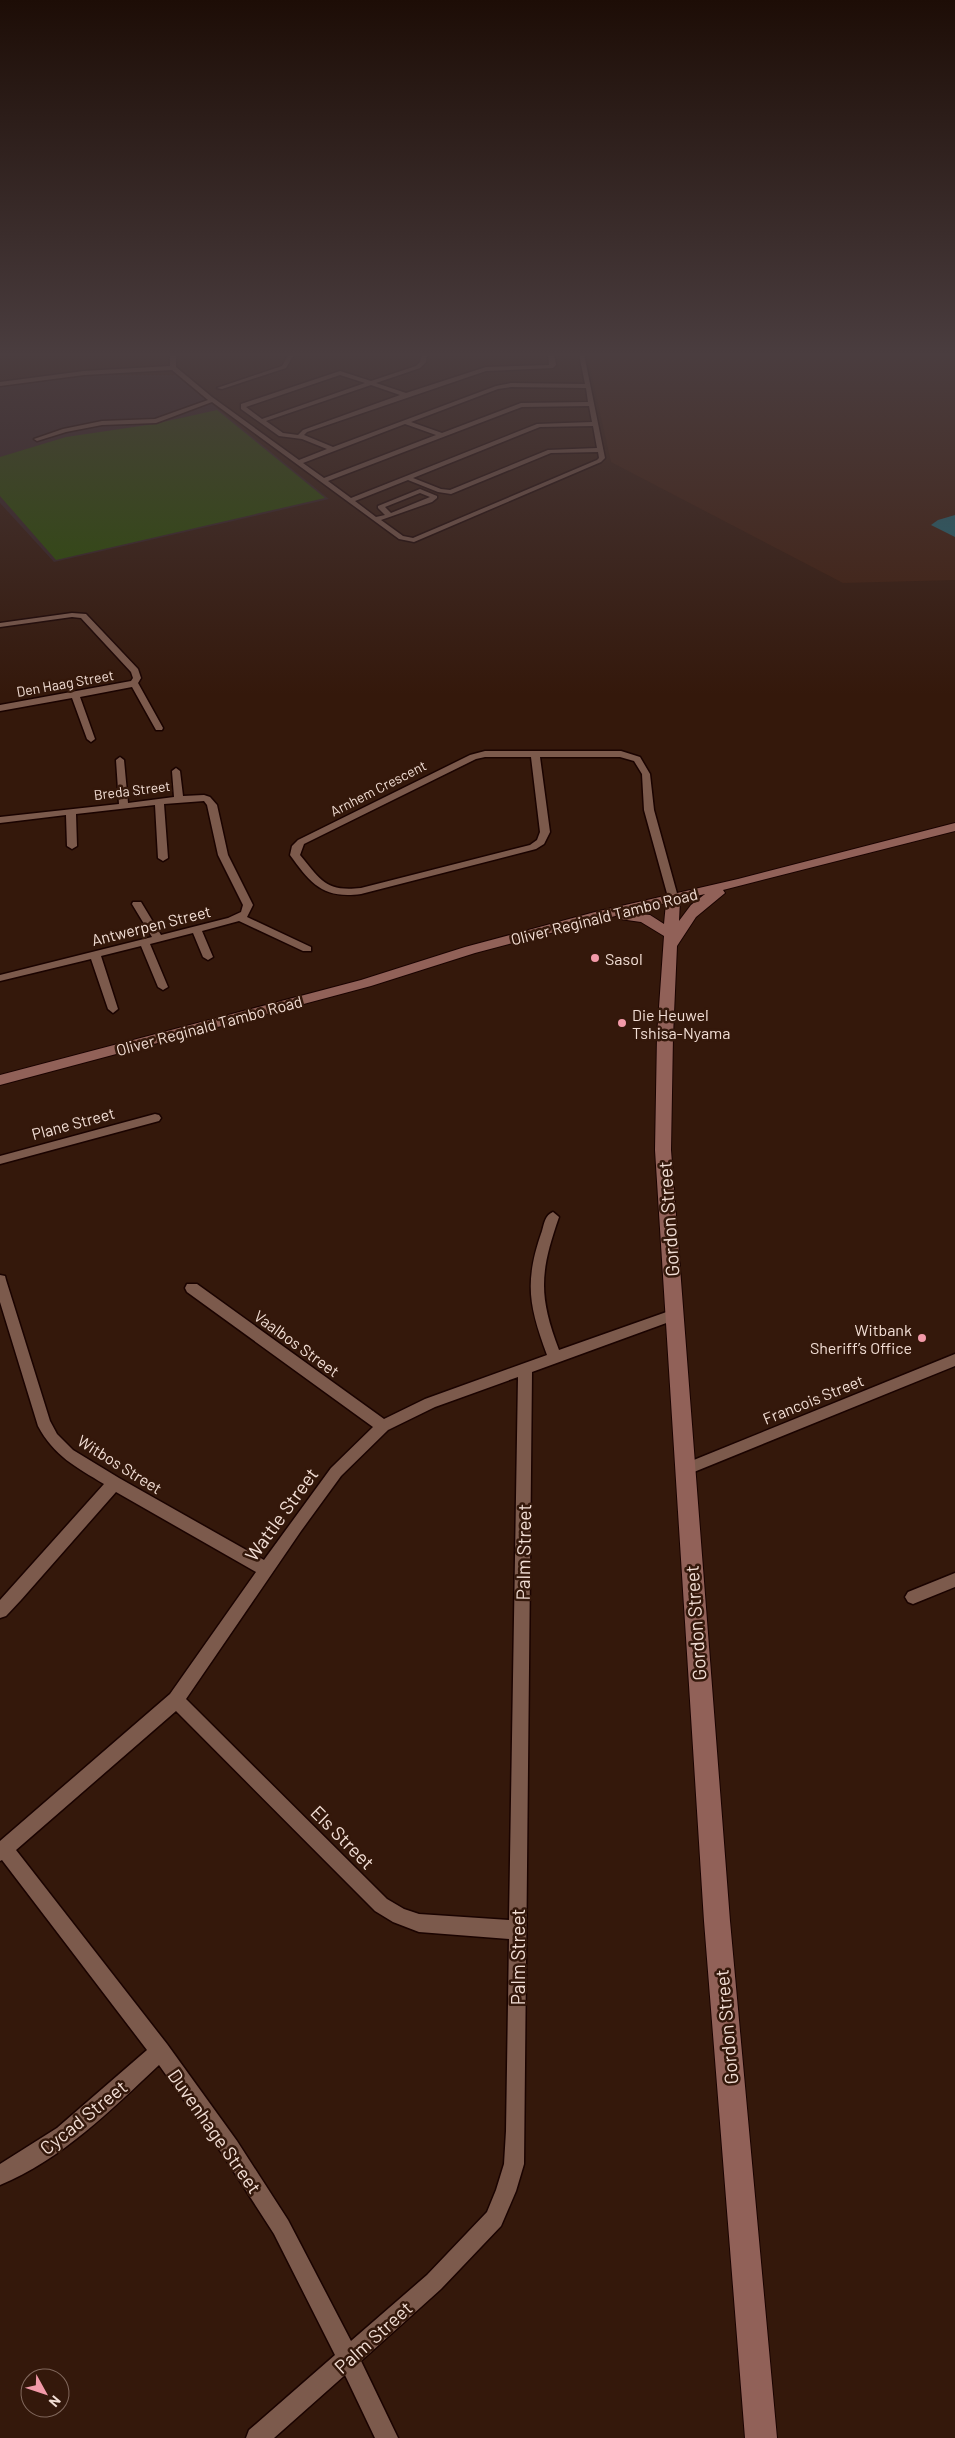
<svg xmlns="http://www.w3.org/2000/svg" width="955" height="2438" font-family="Barlow,sans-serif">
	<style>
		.built { fill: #401d0d }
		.education { fill: #352225 }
		.green { fill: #284f01 }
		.water { fill: #1e6a78 }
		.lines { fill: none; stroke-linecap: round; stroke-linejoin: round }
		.street-casing { stroke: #1a0300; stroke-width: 3 }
		.secondary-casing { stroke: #1a0300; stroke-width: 2 }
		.street { fill: #7c5a4c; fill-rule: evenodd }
		.secondary { fill: #916158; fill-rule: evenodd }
		.poi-dot { fill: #f39aa9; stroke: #34180b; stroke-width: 2 }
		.labels { text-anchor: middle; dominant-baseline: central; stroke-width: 5; stroke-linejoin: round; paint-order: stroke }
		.far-street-label { font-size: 14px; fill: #f2ded5; stroke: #34180b }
		.street-label { font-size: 16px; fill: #f2ded5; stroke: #34180b }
		.poi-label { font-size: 16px; fill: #f2ded5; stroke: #34180b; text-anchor: start }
		.near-street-label { font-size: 19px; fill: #f2ded5; stroke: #34180b }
	</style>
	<rect width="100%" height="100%" fill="#34180b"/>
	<path class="built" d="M587,354h368v226l-112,3 -232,-121z"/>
	<path class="education" d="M93,375h83l153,124 -275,63 -54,-59v-116z"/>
	<path class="green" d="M217,410l108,88 -269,62 -56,-64v-39l66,-20 88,-13z"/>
	<path class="water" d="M955,515v22l-24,-12 7,-5z"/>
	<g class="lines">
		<defs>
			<path id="street" d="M170,354h6v13l36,30 87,63 28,-11 -25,-10 -23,-3 -38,-27v-5l99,-33 31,10 45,-15 4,-4 2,-8h5l-1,8 -6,6 -44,15 30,10 80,-26 63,-2 -1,-11h6l2,11 -3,3 -67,3 -179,61 -3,3 29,12 163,-61 15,-3 74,1 -6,-30h5l21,104 -4,4 -187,80 -15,-3 -187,-137 -56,21 -54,2 -36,7 -29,9 -3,-2 29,-10 39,-8 53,-2 53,-19 -36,-30 -88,5 -84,11v-4l84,-11 86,-5zM340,375l25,8 -103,36 -16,-12zM371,385l29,10 -97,35 -5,5 -15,-2 -17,-12zM511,387l75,1 2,14 -67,1 -79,30 -31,-11 87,-33zM589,406l3,16 -55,2 -186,74 -23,-17 194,-74zM405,424l31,11 -112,43 -21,-15zM593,426l4,22 -49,2 -98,40 -9,-1 -28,-11 127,-51zM598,452l1,6 -2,2 -184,78 -10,-2 -22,-16 51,-18 5,-4v-2l-17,-7 -42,17v2l7,7 -9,2 -21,-16 53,-21 30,12 13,2 100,-41zM420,493l10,4 -39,16 -6,-6z
				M289,354h12l-8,2 -7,12 -64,21 -5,-1 65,-22z
				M72,613l14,1 52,55 3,9 -3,5 25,45 -1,2h-6l-24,-43 -52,10 15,42 -4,3 -4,-3 -15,-41 -72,13v-6l131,-24 2,-3 -2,-6 -50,-54 -9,-1 -72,10v-4z
				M485,751h136l19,6 10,17 4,36 24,87 -1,2h-8l-1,-2 -24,-87 -2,-36 -8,-13 -14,-4h-80l10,75 -6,12 -8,5 -175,45c-38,5 -50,-10 -71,-39l2,-9 6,-6 172,-85zM485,757h46l9,75 -3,8 -7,5 -169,43c-36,4 -40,-8 -61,-33l4,-11 172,-85z
				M120,757l4,3 4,43 46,-6 -2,-26 4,-3 4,3 3,25 21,-1 6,2 7,8 11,50 25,50 -6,12 64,30v4h-8l-64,-30 -37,10 11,26 -5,3 -5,-3 -10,-24 -43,11 18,43 -5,3 -5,-3 -17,-41 -40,10 17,53 -5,4 -5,-4 -17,-50 -91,22v-6l152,-38 -20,-33 1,-2h8l20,33 67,-17 13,-6 2,-7 -25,-50 -11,-50 -3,-4 -40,3 4,54 -5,3 -5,-3 -3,-53 -79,9 1,32 -5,3 -5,-3 -1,-31 -66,8v-6l119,-13 -3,-44z
				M155,1114l4,1 2,3 -2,3 -159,43v-8z
				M553,1212l6,5c-19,55 -21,78 0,133l116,-41 5,1 2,4 -2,4 -148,54 -8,792 -8,27 -15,35 -60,63 -80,72 37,77h-23l-30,-63 -71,63h-28l3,-8 86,-75 -61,-121 -51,-79 -64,-90c-48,45 -98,95 -159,120v-21l57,-36 90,-78 -145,-190 -2,1v-20l170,-147 86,-122 -140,-80 -95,108 -15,16 -6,2v-18l104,-116c-28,-17 -50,-28 -66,-58l-38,-124v-27l5,1 1,4 44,141 7,13 16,16 46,28 145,82 67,-92 42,-41 -186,-135 -2,-4 2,-4h10l187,135 41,-20 122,-44c-18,-49 -23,-73 -5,-124 2,-7 3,-16 11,-19zM518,1377l-9,543 -90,-6 -15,-5 -17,-10 -201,-200 115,-168 40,-55 47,-46 47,-23zM176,1711l199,200 18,11 26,10 90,7 -3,192 -2,33 -8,26 -9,22 -60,63 -76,66 -63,-121 -51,-79 -70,-97 -151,-194z
				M955,1354v12l-266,108 -5,2 -5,-2 -2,-4 2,-4z
				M955,1573v14l-42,17 -5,-2 -3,-5 3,-5z"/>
			<path id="secondary" d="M955,823v8l-232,59 2,3 -29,24 -19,29 -4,90 -2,114 59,771 47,517h-32l-41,-517 -49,-771 2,-114 7,-100 -23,-14 -21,-3 -1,-4 -144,38 -104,33 -371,99v-10l361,-95 104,-33 130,-35 143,-33zM705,894l-14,11 -12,16 1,-21zM666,903l-2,21 -14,-9 -21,-3z"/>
		</defs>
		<use href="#street" class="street-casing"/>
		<use href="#secondary" class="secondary-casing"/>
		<use href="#street" class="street"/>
		<use href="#secondary" class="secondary"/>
	</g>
	<linearGradient id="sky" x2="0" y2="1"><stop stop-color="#1d0d06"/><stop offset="0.51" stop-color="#4a3d3f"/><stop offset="1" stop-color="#4a3d3f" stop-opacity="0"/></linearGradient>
	<rect width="955" height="695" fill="url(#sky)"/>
	<g class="poi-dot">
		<circle cx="595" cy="958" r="5"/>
		<circle cx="622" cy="1023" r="5"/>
		<circle cx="922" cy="1338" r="5"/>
	</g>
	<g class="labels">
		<g class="far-street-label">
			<text transform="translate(65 683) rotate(-10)">Den Haag Street</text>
			<text transform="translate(378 788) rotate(-27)">Arnhem Crescent</text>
			<text transform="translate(132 790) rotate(-7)">Breda Street</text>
		</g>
		<g class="street-label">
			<text transform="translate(604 916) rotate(-14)">Oliver Reginald Tambo Road</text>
			<text transform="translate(151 925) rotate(-14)">Antwerpen Street</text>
			<text transform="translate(209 1025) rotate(-15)">Oliver Reginald Tambo Road</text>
			<text transform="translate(73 1123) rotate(-15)">Plane Street</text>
			<text transform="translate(297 1343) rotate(36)">Vaalbos Street</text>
			<text transform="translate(813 1399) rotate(-22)">Francois Street</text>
			<text transform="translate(120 1464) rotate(32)">Witbos Street</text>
		</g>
		<g class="poi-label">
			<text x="605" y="958">Sasol</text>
			<text x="632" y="1014">Die Heuwel<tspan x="632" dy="18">Tshisa-Nyama</tspan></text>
			<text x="912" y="1329" text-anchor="end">Witbank<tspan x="912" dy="18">Sheriff’s Office</tspan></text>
		</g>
		<g class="near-street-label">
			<text transform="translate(668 1219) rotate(-94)">Gordon Street</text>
			<text transform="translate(281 1514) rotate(-54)">Wattle Street</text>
			<text transform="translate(523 1552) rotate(-89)">Palm Street</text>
			<text transform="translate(695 1623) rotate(-94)">Gordon Street</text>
			<text transform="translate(343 1837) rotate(45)">Els Street</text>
			<text transform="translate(517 1957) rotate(-90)">Palm Street</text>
			<text transform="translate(726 2027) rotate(-95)">Gordon Street</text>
			<text transform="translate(83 2117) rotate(-39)">Cycad Street</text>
			<text transform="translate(215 2131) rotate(55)">Duvenhage Street</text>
			<text transform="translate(373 2337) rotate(-42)">Palm Street</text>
		</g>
	</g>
	<g transform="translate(45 2393) rotate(130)"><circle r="24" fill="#34180b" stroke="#80675c"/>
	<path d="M0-4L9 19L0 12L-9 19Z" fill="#f39aa9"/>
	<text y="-8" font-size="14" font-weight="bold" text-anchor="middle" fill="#f2ded5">N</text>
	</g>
</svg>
